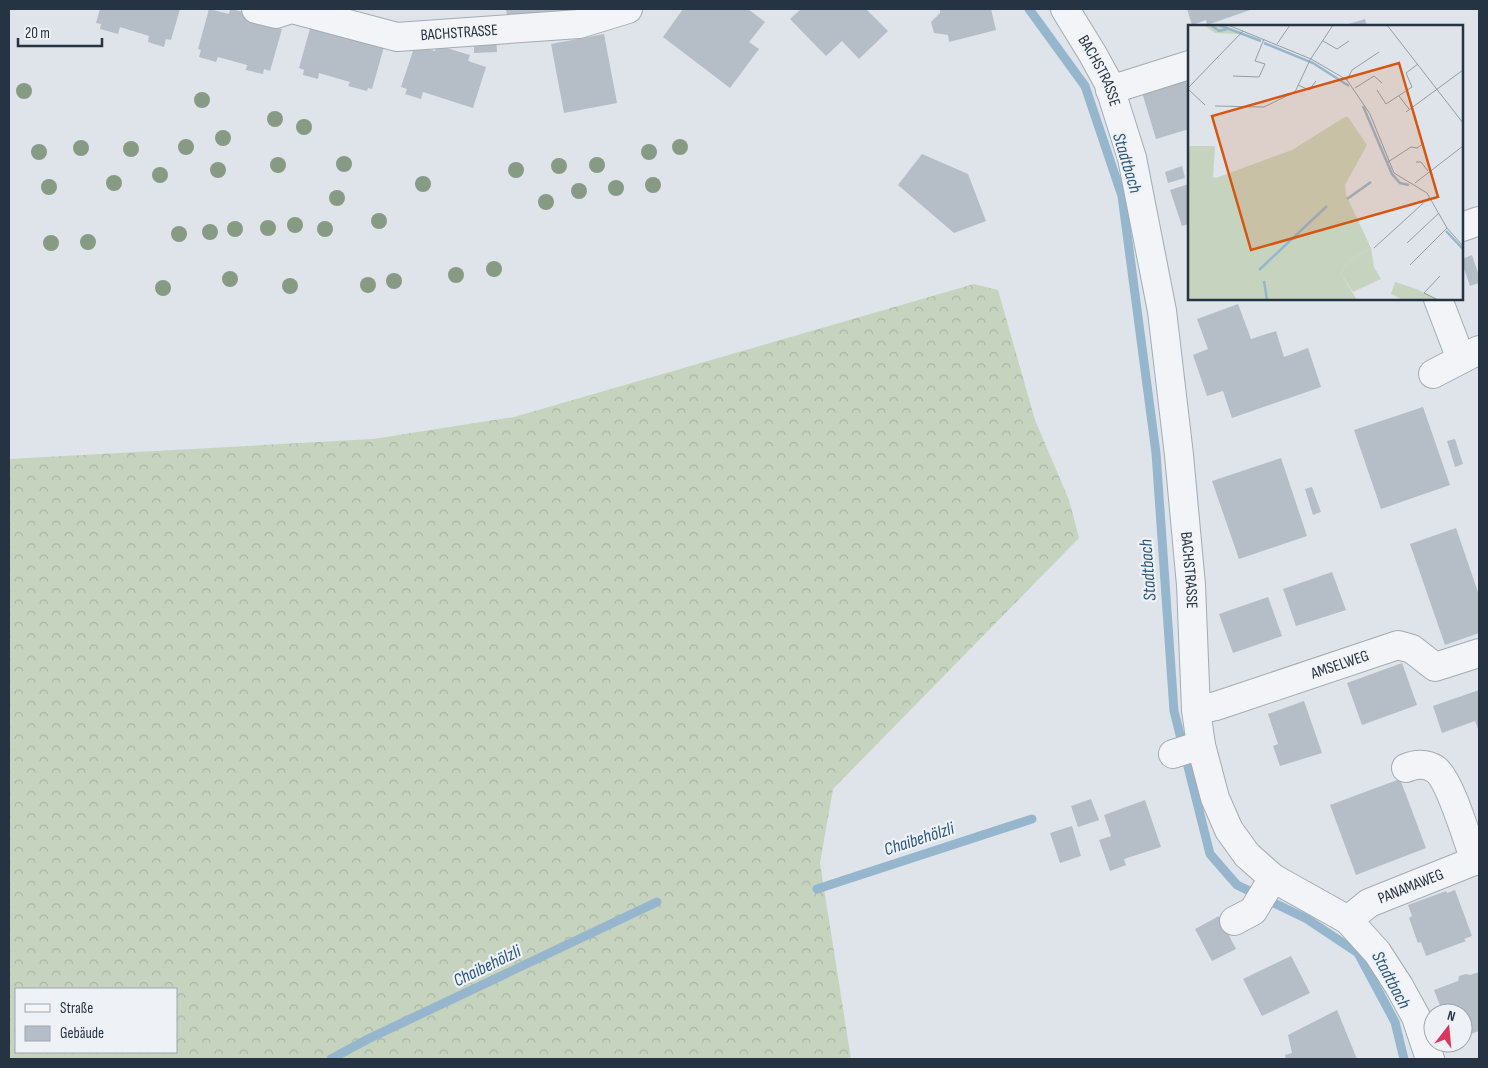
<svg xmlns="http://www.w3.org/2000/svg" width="1488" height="1068" font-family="'Sofia Sans Condensed',sans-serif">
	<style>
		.forest { fill: url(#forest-crowns); fill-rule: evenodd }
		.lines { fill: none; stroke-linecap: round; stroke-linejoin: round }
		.stream { stroke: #96b6cd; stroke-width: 9 }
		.building { fill: #b5bdc7 }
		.minor-casing { stroke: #a3abb4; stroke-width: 30 }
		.minor { stroke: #f2f4f7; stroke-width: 28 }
		.tree { fill: #879b84 }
		.labels { text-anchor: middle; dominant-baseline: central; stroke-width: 4.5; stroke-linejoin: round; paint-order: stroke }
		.street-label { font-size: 16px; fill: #263342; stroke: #eef2f7 }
		.water-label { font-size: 18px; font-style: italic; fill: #2c5679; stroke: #eef2f7 }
		.inset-river { fill: none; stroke: #96b6cd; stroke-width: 2.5 }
		.inset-road { fill: none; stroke: #949da6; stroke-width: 1 }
		.view { fill: #d55511; fill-opacity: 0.15; stroke: #d55511; stroke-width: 2.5 }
		.inset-edge { fill: none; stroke: #263342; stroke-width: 2.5 }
	</style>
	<defs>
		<pattern id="forest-crowns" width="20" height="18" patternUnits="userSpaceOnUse" patternTransform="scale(1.25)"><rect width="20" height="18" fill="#c6d4bf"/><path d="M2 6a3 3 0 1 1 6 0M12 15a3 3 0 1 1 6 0" fill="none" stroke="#aab6a5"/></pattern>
	</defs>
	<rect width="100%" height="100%" fill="#dee4e9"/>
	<path class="forest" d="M974,284l24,6 37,130 34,80 10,38 -246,251 -13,74 31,196h-842v-600l364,-20 141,-22zM16,989h160v63h-160z"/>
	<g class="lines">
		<path class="stream" d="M1029,9l56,77 37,110 34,257 18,258 36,143 27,31 70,34 51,34 37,69 9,37
			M817,889l215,-70
			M331,1059l37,-20 289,-137"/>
	</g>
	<path class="building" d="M100,9h80l-9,31 -5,-1 -2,8 -16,-5 1,-6 -29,-9 -2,7 -18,-5 1,-5 -5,-1z
		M209,9l20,5 1,-5h2l35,10 -2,5 17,5 -12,42 -6,-2 -1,5 -17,-4 1,-5 -29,-8 -2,5 -17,-5 2,-7 -3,-1z
		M506,9h56v3l-55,3z
		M683,9h65l17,13 -16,20 10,7 -29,39 -67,-51z
		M801,9h65l22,22 -29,28 -17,-18 -16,15 -36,-37z
		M940,9h51l5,21 -47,12 -1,-7 -14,-2 -3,-11 9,-9z
		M1187,9h66l-46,16 -1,-5 -14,5z
		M1365,19l2,7h-25z
		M311,25l73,22 -12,42 -4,-1 -1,3 -19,-5 2,-4 -31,-9 -1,6 -15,-4 1,-5 -5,-2z
		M604,34l13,69 -53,10 -13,-69z
		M496,35l1,17 -23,1v-17z
		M415,45l20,6 2,-6 26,8 7,2 -2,6 18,6 -13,41 -50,-16 -2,7 -16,-5 2,-5 -6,-2z
		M1185,77l4,15v37l-33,10 -15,-50z
		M922,154l46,20 18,47 -32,12 -56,-48z
		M1182,166l3,12 -17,5 -3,-11z
		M1189,184v40l-7,2 -12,-36z
		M1472,255l7,21v7l-9,3 -8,-23v-4z
		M1238,304l13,35 25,-8 8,26 24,-9 13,39 -89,31 -9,-27 -16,5 -14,-41 15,-6 -11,-30z
		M1423,407l27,78 -69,24 -27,-79z
		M1455,439l8,25 -8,3 -8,-26z
		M1281,458l26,78 -68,23 -27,-78z
		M1312,487l9,25 -8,3 -8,-26z
		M1456,528l23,67v38l-34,12 -35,-101z
		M1332,572l14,38 -50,16 -13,-37z
		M1268,597l14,39 -49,17 -14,-39z
		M1402,663l15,42 -55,20 -15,-42z
		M1479,690v42l-4,-11 -33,12 -9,-27z
		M1304,701l18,52 -42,13 -7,-20 5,-2 -10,-30z
		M1400,779l26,69 -70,27 -26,-70z
		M1091,799l8,21 -21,7 -7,-21z
		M1145,800l16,47 -37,12 2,6 -16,6 -11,-31 12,-4 -7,-21z
		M1072,826l9,30 -21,7 -10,-30z
		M1455,890l17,46 -8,3 2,2 -40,15 -5,-14 -3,1 -9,-25 3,-2 -4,-11 38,-14 1,2z
		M1219,916l17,33 -24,12 -17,-32z
		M1291,956l19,37 -48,23 -19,-37z
		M1479,972v59l-16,6v-24h-20l-9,-23 24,-9 1,-5 7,-2 4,1z
		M1337,1010l20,49h-71l-1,-4 7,-2 -4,-18z"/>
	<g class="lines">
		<defs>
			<g id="minor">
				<path d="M256,9l20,5 15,-5"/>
				<path id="s1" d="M292,9l105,28 182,-13 49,-15"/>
				<path id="s2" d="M1065,9l27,44 16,29 24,76 30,153 17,144 12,130 5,125 5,35 14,53 14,32 18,25 26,23 75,42 29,32 22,34 17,31 14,42"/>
				<path d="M1110,90l79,-25"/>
				<path d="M1462,227l17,-6"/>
				<path d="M1438,299l23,60"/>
				<path d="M1433,374l46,-24"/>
				<path id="s3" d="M1196,710l20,-4 182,-61 14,4 23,18 44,-14"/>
				<path d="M1173,754l28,-9"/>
				<path d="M1406,768c9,-4 20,-5 29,1 15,10 33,73 40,92"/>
				<path id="s4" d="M1348,920l21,-17 110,-44"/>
				<path d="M1234,921l19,-10 20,-33"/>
			</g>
		</defs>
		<use href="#minor" class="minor-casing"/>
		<use href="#minor" class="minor"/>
	</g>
	<g class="tree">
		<circle cx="24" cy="91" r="8"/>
		<circle cx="202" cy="100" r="8"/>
		<circle cx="275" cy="119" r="8"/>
		<circle cx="304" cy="127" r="8"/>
		<circle cx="223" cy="138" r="8"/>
		<circle cx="186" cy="147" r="8"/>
		<circle cx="680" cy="147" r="8"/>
		<circle cx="81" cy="148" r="8"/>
		<circle cx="131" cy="149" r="8"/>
		<circle cx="39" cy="152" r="8"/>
		<circle cx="649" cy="152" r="8"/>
		<circle cx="344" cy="164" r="8"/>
		<circle cx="278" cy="165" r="8"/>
		<circle cx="597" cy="165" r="8"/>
		<circle cx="559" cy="166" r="8"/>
		<circle cx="218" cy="170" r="8"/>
		<circle cx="516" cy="170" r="8"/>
		<circle cx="160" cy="175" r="8"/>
		<circle cx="114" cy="183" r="8"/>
		<circle cx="423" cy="184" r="8"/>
		<circle cx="653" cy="185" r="8"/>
		<circle cx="49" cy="187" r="8"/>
		<circle cx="616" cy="188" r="8"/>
		<circle cx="579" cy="191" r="8"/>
		<circle cx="337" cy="198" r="8"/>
		<circle cx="546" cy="202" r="8"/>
		<circle cx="379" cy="221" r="8"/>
		<circle cx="295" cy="225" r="8"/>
		<circle cx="268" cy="228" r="8"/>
		<circle cx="235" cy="229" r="8"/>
		<circle cx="325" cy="229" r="8"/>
		<circle cx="210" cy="232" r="8"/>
		<circle cx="179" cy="234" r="8"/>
		<circle cx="88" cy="242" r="8"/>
		<circle cx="51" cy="243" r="8"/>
		<circle cx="494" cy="269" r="8"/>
		<circle cx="456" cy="275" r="8"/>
		<circle cx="230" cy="279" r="8"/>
		<circle cx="394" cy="281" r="8"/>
		<circle cx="368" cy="285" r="8"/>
		<circle cx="290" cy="286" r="8"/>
		<circle cx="163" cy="288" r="8"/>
	</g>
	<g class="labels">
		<g class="street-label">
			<text stroke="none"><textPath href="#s1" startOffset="171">BACHSTRASSE</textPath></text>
			<text stroke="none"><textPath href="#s2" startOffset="71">BACHSTRASSE</textPath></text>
			<text stroke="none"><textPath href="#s2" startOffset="581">BACHSTRASSE</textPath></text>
			<text stroke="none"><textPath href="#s3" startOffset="151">AMSELWEG</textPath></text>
			<text stroke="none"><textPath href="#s4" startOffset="72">PANAMAWEG</textPath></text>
		</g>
		<g class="water-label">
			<text transform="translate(1127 163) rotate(73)">Stadtbach</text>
			<text transform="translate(1148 570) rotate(-94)">Stadtbach</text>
			<text transform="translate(919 839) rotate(-18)">Chaibehölzli</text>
			<text transform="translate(487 966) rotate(-26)">Chaibehölzli</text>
			<text transform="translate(1391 980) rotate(62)">Stadtbach</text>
		</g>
	</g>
	<g transform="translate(1188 25)">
		<rect width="275" height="275" fill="#dee4e9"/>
		<path d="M7,0h29l15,9 -24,-1 -10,-7zM183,223l3,19 7,12 -28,13 -12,-18 8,-14zM207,257l19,6 26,12h-37l-12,-6z" fill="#c6d4bf"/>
		<path d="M157,92h3l19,28 -22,40 1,10 25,53 -22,12 -8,14 16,26h-169v-154h27l-2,31 3,1 76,-28z" fill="#c6d4bf"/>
		<path class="inset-river" d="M23,0l8,6 8,-2M31,0l42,16M76,18l49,20 36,23M175,81l29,68 8,9 9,2M159,174l24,-17M258,206l17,18M71,245l68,-64M76,256l3,19"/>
		<path class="inset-road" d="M40,0l83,34 36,21 23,34 24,59 33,20 20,35 16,18M199,0l76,98M135,16l14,8 12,-8M89,19l13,-19M45,51l26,1 6,-13 -10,-3 9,-22M159,55l5,-10 27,-18M110,60l11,5 7,-9M0,63l55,-57M167,63l19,-12 8,7M0,64l17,16M189,65l9,14 26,-17 -6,-14 12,-9M211,71l10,13M27,81l49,1 31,-15 15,-32 23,-35M218,87l57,-42M200,137l23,-15 6,1 7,-5M228,137h5l7,9M227,158l48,-37M219,218l32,-30M186,223l56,-51M222,240l37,-37M250,275l-14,-7 16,-17"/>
		<path class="view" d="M211,38l39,134 -187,53 -39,-134z"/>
		<rect width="275" height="275" class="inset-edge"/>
	</g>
	<rect width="1488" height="1068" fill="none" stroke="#263342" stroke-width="20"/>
	<rect x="15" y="988" width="162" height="65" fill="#eef2f7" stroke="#9ea6af"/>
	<rect x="25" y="1004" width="25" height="8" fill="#f2f4f7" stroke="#9ea6af"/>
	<text x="60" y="1013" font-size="15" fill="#263342">Straße</text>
	<rect x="25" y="1026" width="25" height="15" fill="#b5bdc7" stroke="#9ea6af"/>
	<text x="60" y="1038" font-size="15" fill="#263342">Gebäude</text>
	<g transform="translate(1448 1028) rotate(16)"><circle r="24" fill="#eef2f7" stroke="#9ea6af"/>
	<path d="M0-4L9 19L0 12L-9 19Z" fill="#da375f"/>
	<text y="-8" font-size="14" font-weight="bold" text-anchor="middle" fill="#263342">N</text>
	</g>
	<path d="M18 38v8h84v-8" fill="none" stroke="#263342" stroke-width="2.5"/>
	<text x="25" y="38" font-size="15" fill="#263342" stroke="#eef2f7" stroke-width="4" paint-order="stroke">20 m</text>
</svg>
